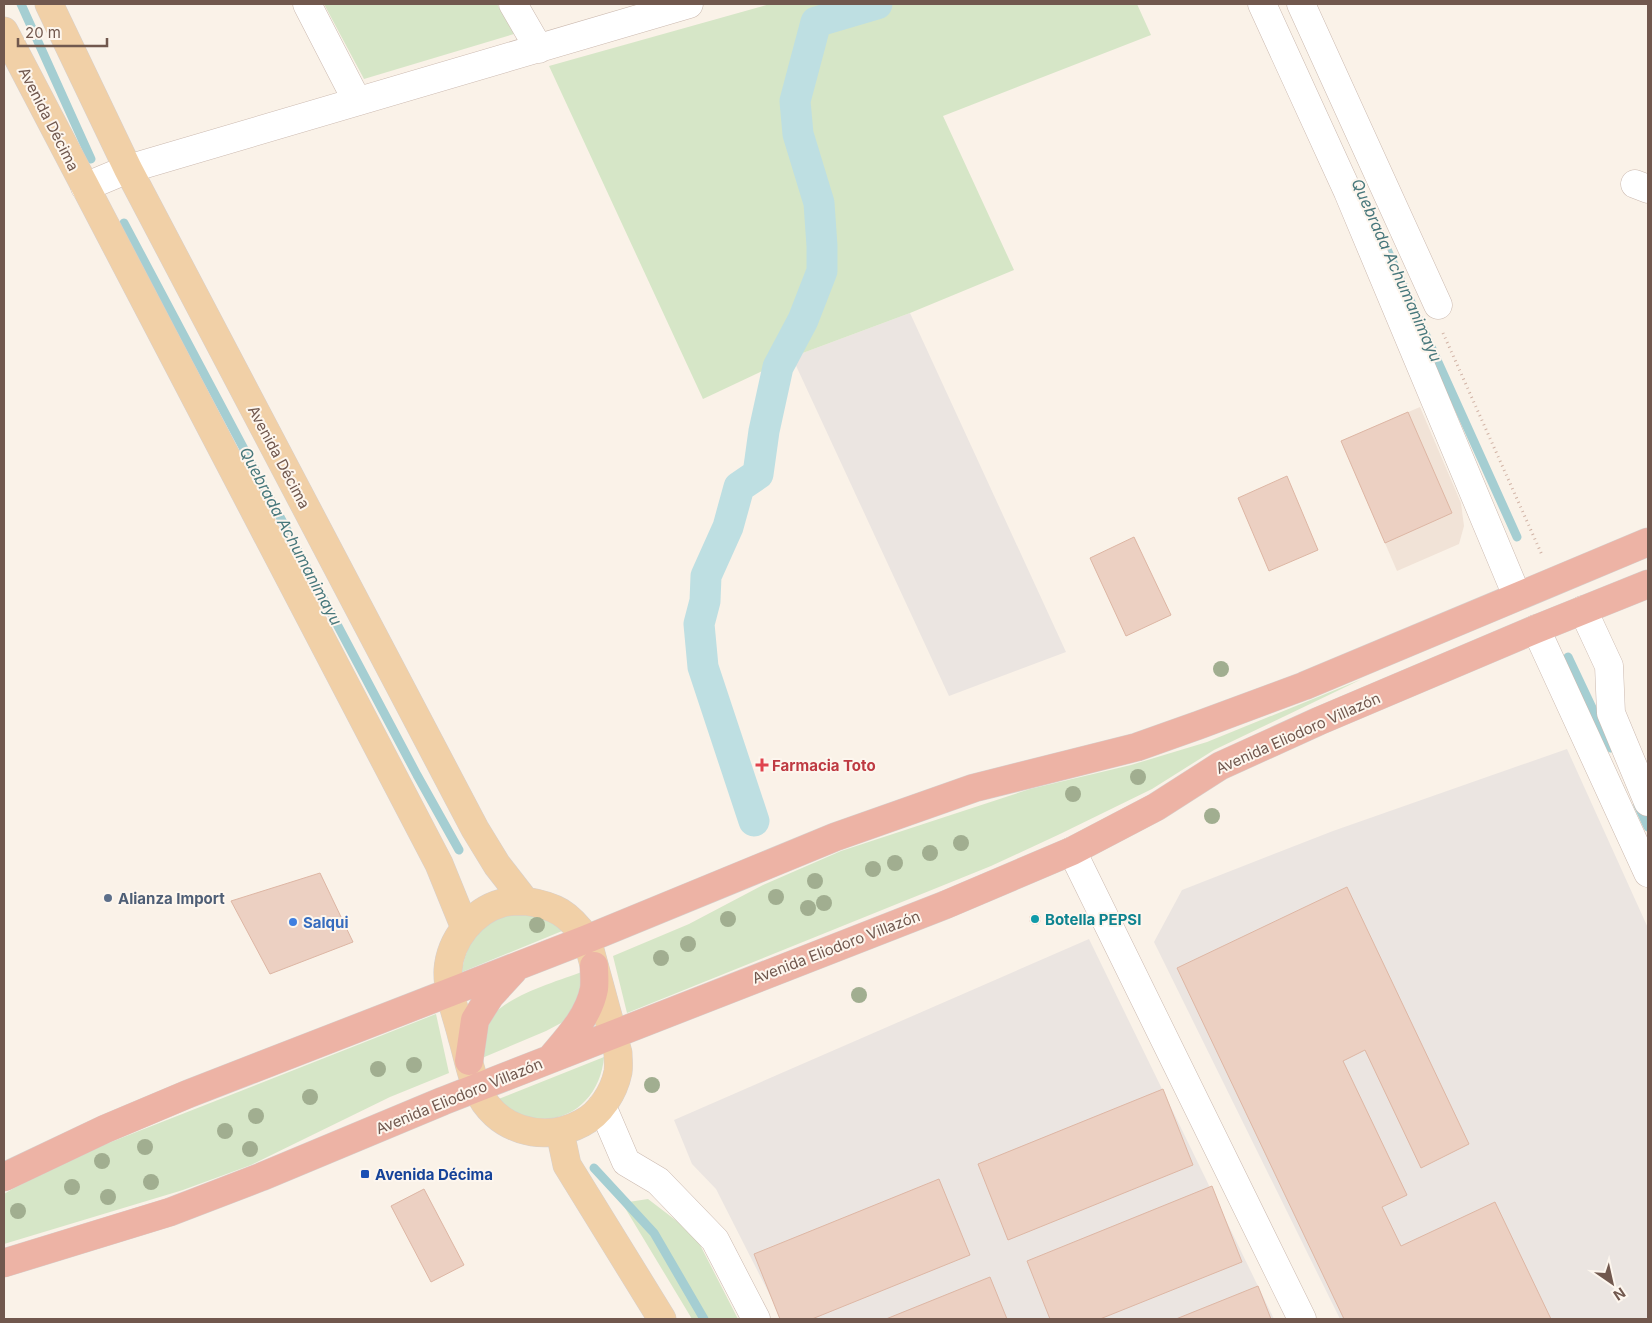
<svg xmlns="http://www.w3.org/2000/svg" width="1652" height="1323" font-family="Inter,sans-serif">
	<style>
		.residential { fill: #f1e3d7 }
		.industrial { fill: #ebe5e1 }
		.green { fill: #d6e6c7 }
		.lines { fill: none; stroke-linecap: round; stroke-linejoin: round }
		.stream { stroke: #a5ced2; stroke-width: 9 }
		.canal { stroke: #bedfe2; stroke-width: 31 }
		.building { fill: #ecd0c2; stroke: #ddb6a4 }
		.minor-casing { stroke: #cbb9af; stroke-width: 29 }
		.major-casing { stroke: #d7d0cd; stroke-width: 29 }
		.highway-casing { stroke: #d7d0cd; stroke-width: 29 }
		.path { stroke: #d1b3a5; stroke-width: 3; stroke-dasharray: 1 4; stroke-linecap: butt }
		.minor { stroke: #fff; stroke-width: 28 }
		.major { stroke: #f1d0a7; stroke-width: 28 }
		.highway { stroke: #edb3a5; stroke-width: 28 }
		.tree { fill: #a1ae90 }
		.health-dot { fill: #e0444e; stroke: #fdf6ee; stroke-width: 2 }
		.service-dot { fill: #5c6f8a; stroke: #fdf6ee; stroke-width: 2 }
		.culture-dot { fill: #0f9aa8; stroke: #fdf6ee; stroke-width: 2 }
		.shop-dot { fill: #3f7fe0; stroke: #fdf6ee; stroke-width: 2 }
		.transit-dot { fill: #1a4fb4; stroke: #fdf6ee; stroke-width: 2 }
		.labels { text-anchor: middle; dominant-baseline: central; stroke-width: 4; stroke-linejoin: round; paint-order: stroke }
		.street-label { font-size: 15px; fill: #71584e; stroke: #fdf6ee }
		.health-label { font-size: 15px; font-weight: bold; fill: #be3a42; stroke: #fdf6ee; text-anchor: start }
		.service-label { font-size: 15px; font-weight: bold; fill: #4e5e75; stroke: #fdf6ee; text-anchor: start }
		.culture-label { font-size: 15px; font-weight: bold; fill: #0d838f; stroke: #fdf6ee; text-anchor: start }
		.shop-label { font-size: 15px; font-weight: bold; fill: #366cbe; stroke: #fdf6ee; text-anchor: start }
		.transit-label { font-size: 15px; font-weight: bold; fill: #164399; stroke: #fdf6ee; text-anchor: start }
		.water-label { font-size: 16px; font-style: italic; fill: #47777b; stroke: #fdf6ee }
	</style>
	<rect width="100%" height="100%" fill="#faf2e8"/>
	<path class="residential" d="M1420,407l41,96 3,23 -5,18 -62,27 -56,-130z"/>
	<path class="industrial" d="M910,313l156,339 -117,44 -157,-339z
		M1567,749l81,179v391h-308l-186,-377 28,-52 151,-59z
		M1089,939l185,380h-492l-66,-130 -24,-25 -18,-44z"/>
	<path class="green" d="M324,4h173l17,30 -150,45z
		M770,4h367l14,31 -208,81 71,154 -104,43 -118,44 -89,42 -154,-333z
		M1362,679l-148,71 -62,39 -92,45 -69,32 -364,147 -14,-57 76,-32 74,-39 78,-34 189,-62 101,-24 76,-23z
		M531,912l36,17 -105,43c3,-24 15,-46 38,-56 9,-3 21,-3 31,-4z
		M582,972v25l-19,25 -17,9 -64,27c2,-9 1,-27 5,-35 14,-26 68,-41 95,-51z
		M436,1014l13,59 -59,24 -139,68 -68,25 -179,54v-50l10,-6 69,-35z
		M604,1057c-3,37 -31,67 -70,61 -3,-1 -8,-1 -11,-2 -10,-3 -19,-11 -27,-16z
		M648,1199l47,36 43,84h-46l-70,-116z"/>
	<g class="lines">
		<path class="stream" d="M21,4l70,155
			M124,223l293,552 42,75
			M1376,225l141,312
			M1568,657l43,91
			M1638,805l10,22
			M594,1168l60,65 50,86"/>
		<path class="canal" d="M754,821l-51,-154 -4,-43 6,-23 1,-25 22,-49 11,-40 19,-13 6,-43 14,-64 25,-47 19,-49v-25l-3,-43 -21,-69 -3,-33 21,-79 61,-18"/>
	</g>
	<path class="building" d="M1408,412l44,101 -67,30 -44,-102z
		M1287,476l31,74 -49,21 -31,-73z
		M1134,537l37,78 -45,21 -36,-78z
		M320,873l33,69 -83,32 -39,-73z
		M1347,887l122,257 -48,24 -56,-118 -22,11 64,134 -25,12 19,39 94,-44 56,117h-207l-167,-351z
		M1029.5 919a5.5 5.5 0 1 1 11 0a5.5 5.5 0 1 1-11 0Z
		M1163,1089l30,76 -185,75 -30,-76z
		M939,1179l31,76 -158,64h-32l-26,-65z
		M1212,1186l30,76 -142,57h-50l-23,-58z
		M424,1189l40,76 -33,17 -40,-76z
		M990,1277l17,42h-121z
		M1258,1286l13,33h-95z"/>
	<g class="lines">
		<defs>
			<path id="minor" d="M307,4l50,97
				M513,4l26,45
				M1262,4l86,188 169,404
				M1301,4l137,301
				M1635,184l13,5
				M85,187l43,-18 561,-165
				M1583,610l26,56 2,47 37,89
				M1536,629l112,244
				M1072,851l230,468
				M602,1106l24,56 32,19 57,59 41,79"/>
			<path id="major" d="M49,4l79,165 347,660 22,36 28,36
				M4,31l435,833 26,64
				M525,901c31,5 43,12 62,38l31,114c0,6 1,13 0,19 -4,20 -18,42 -36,51 -39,21 -88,7 -105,-35 -7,-16 -10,-35 -15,-51 -5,-21 -15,-45 -14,-67 2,-30 25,-59 54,-67 7,-2 16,-2 23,-2z
				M560,1132l7,33 95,154"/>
			<path id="highway" d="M551,1058c17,-20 38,-42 43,-69 1,-7 0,-16 0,-23
				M469,1061l6,-41 15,-24 23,-25
				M4,1177l101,-48 83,-35 399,-155 248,-102 139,-49 163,-41 62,-22 105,-39 344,-144
				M4,1263l166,-51 91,-35 182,-76 502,-196 127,-54 84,-44 64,-41 99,-45 217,-92 112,-45"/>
		</defs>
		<use href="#minor" class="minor-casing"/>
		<use href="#major" class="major-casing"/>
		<use href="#highway" class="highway-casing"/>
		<path class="path" d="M1443,333l99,222"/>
		<use href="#minor" class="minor"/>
		<use href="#major" class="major"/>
		<use href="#highway" class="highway"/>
	</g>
	<g class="tree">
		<circle cx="1221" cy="669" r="8"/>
		<circle cx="1138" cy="777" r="8"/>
		<circle cx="1073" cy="794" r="8"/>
		<circle cx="1212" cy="816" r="8"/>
		<circle cx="961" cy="843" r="8"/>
		<circle cx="930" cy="853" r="8"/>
		<circle cx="895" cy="863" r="8"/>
		<circle cx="873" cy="869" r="8"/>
		<circle cx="815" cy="881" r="8"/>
		<circle cx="776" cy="897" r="8"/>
		<circle cx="824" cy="903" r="8"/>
		<circle cx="808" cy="908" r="8"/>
		<circle cx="728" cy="919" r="8"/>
		<circle cx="537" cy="925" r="8"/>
		<circle cx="688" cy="944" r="8"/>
		<circle cx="661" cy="958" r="8"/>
		<circle cx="859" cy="995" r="8"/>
		<circle cx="414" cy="1065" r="8"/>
		<circle cx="378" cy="1069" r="8"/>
		<circle cx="652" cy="1085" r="8"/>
		<circle cx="310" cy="1097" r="8"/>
		<circle cx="256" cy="1116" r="8"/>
		<circle cx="225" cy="1131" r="8"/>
		<circle cx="145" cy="1147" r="8"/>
		<circle cx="250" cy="1149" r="8"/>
		<circle cx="102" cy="1161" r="8"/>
		<circle cx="151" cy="1182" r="8"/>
		<circle cx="72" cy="1187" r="8"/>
		<circle cx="108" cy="1197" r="8"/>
		<circle cx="18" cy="1211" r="8"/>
	</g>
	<path class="health-dot" d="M759.5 757.5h5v5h5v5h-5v5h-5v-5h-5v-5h5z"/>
	<circle class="service-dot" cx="108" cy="898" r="5"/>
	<circle class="culture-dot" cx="1035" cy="919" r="5"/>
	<circle class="shop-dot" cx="293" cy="922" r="5"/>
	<rect class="transit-dot" x="360" y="1169" width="10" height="10" rx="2.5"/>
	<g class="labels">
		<g class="street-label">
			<text transform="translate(49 119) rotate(63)">Avenida Décima</text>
			<text transform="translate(279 457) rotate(62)">Avenida Décima</text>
			<text transform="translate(1298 733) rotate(-24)">Avenida Eliodoro Villazón</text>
			<text transform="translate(836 947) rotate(-21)">Avenida Eliodoro Villazón</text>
			<text transform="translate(459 1096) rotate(-22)">Avenida Eliodoro Villazón</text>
		</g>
		<g class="health-label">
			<text x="772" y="765">Farmacia Toto</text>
		</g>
		<g class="service-label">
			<text x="118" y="898">Alianza Import</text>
		</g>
		<g class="culture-label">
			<text x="1045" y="919">Botella PEPSI</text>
		</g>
		<g class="shop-label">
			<text x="303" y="922">Salqui</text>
		</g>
		<g class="transit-label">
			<text x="375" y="1174">Avenida Décima</text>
		</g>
		<g class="water-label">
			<text transform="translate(1397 270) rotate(66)">Quebrada Achumanimayu</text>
			<text transform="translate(291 536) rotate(62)">Quebrada Achumanimayu</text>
		</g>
	</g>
	<rect width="1652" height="1323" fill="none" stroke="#71584e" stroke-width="10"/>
	<g transform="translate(1612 1283) rotate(146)" stroke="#fdf6ee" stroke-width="4" paint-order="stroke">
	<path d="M0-4L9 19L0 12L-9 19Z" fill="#71584e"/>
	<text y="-8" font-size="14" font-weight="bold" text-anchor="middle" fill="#71584e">N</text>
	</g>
	<path d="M18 38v8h89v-8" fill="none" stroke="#71584e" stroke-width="2.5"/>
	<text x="25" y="38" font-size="15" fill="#71584e" stroke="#fdf6ee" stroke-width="4" paint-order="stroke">20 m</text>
</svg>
